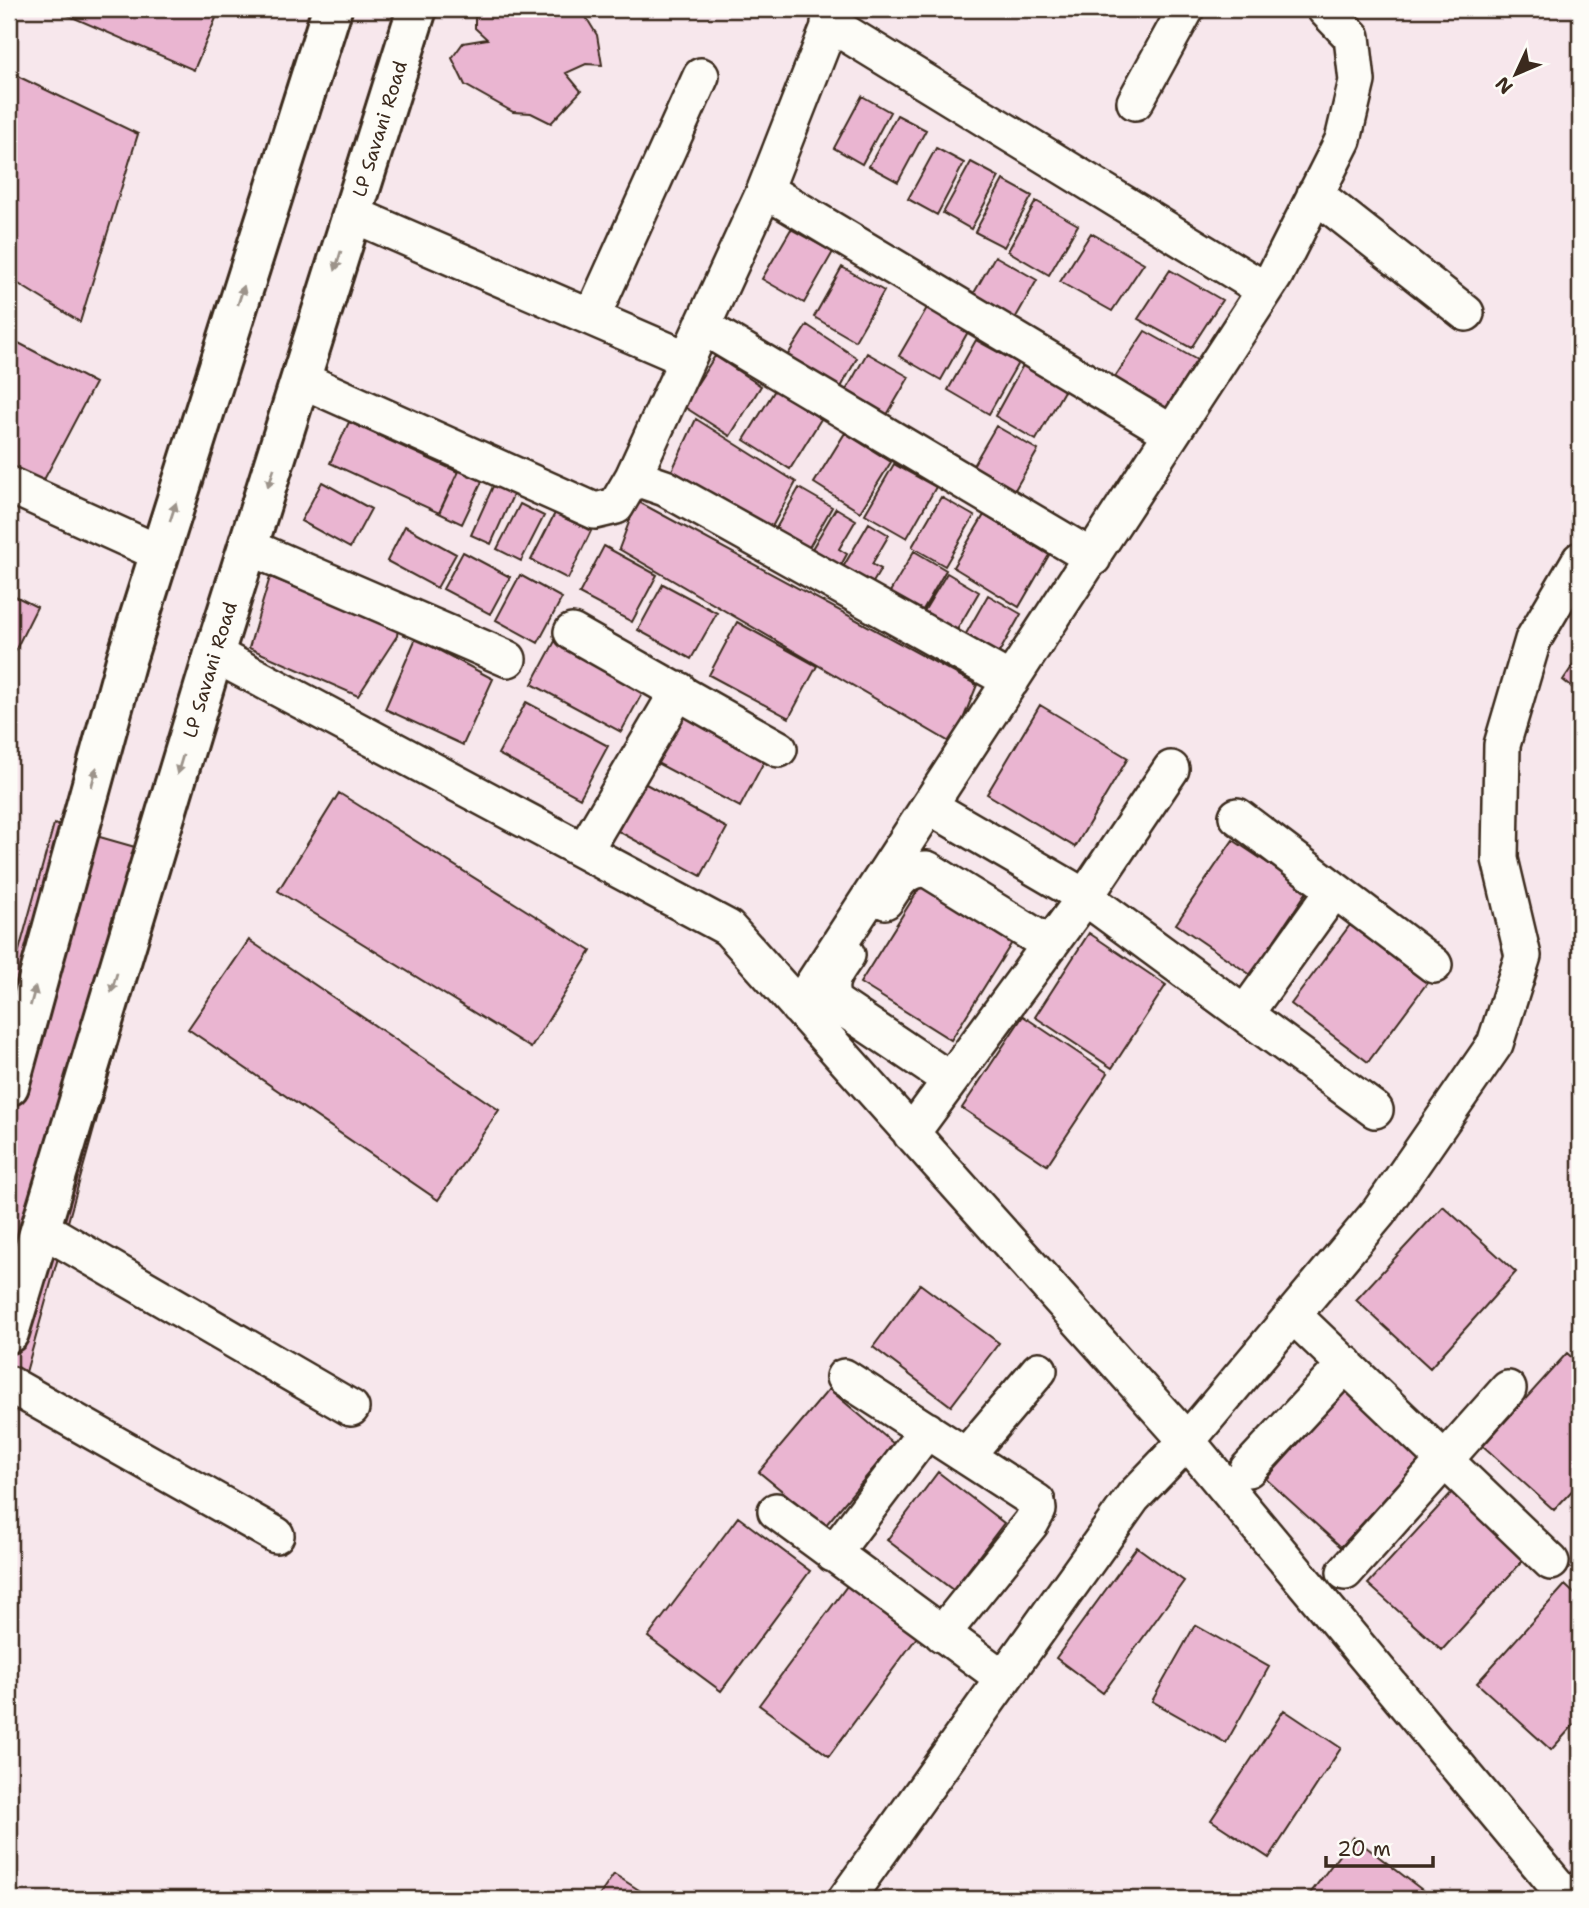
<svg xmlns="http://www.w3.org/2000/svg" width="1589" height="1908" font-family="'Shantell Sans',sans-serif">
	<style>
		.building { fill: #eab5d1; stroke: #3b2a1e; stroke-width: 2 }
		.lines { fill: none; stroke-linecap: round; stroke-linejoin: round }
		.minor-casing { stroke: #3b2a1e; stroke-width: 40 }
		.major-casing { stroke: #3b2a1e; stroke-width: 44 }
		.minor { stroke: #fdfcf7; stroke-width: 35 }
		.major { stroke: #fdfcf7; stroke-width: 38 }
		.oneway { fill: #9c938a }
		.labels { text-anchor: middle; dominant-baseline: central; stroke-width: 5; stroke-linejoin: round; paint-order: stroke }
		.street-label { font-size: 19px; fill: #3b2a1e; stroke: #fdfcf7 }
	</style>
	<rect width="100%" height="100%" fill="#f7e7ec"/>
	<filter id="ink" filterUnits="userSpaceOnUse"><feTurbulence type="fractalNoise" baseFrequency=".0143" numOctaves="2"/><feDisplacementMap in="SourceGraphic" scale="14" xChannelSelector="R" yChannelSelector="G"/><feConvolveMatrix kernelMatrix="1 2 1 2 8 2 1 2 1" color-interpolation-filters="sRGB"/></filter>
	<g filter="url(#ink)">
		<path class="building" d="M67,9h129l20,9 -22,52 -129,-56z
			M475,9h106l16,26 5,30 -16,-1 -20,9 15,18 -30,32 -20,-10 -18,-1 -48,-27 -13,-27 11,-15 24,-4 -12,-11z
			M9,72l129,62 -58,188 -71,-44z
			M862,96l28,16 -28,52 -28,-16z
			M897,115l29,15 -28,52 -29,-16z
			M936,148l28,15 -27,52 -29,-16z
			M971,162l28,15 -28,52 -28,-16z
			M1003,180l29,16 -28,51 -29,-15z
			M1036,201l42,24 -29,50 -41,-24z
			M791,229l42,23 -29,51 -42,-24z
			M1091,233l53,30 -32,48 -52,-29z
			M995,256l42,24 -29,51 -42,-24z
			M842,267l42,24 -29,50 -41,-24z
			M1170,270l52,30 -31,48 -53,-29z
			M928,306l41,24 -28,50 -42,-24z
			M807,325l50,33 -24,44 -53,-35z
			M1145,331l52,29 -31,48 -53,-28z
			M9,338l86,45 -58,110 -28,-15z
			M976,340l42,23 -29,51 -41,-24z
			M867,353l42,24 -29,50 -41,-24z
			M715,356l46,30 -31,50 -47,-30z
			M1023,365l42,24 -29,51 -41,-24z
			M775,390l46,29 -31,50 -46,-29z
			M696,419l100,63 -30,56 -98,-59z
			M349,422l109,50 -19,41 -109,-50z
			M996,426l42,24 -29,50 -42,-24z
			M845,433l46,29 -31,50 -46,-29z
			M894,464l42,23 -29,51 -42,-24z
			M462,465l23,10 -23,49 -23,-11z
			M322,482l49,27 -21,39 -49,-27z
			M494,484l20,9 -23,51 -20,-9z
			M799,488l33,19 -29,51 -33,-19z
			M941,497l33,19 -29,50 -33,-19z
			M637,501l340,184 -24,59 -334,-195z
			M520,504l24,12 -23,45 -24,-12z
			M836,508l20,12 -17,29 8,5 -12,22 -29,-17z
			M555,513l36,18 -23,48 -37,-19z
			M984,515l65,40 -30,52 -66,-40z
			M869,523l20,12 -17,29 9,5 -13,22 -29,-17z
			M405,526l51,28 -19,34 -50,-27z
			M604,546l53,29 -25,47 -53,-28z
			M914,551l32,19 -29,50 -33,-18z
			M463,552l47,25 -20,37 -47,-25z
			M947,573l32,19 -29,50 -33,-19z
			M520,575l42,23 -24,45 -42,-23z
			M270,577l128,51 -1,8 -39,60 -109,-48z
			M663,584l54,29 -26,46 -53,-29z
			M9,593l28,14 -28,56z
			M988,595l33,19 -29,51 -33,-19z
			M737,622l80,44 -28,52 -80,-43z
			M416,638l77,41 -30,66 -78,-36z
			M555,641l89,49 -23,42 -89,-48z
			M1580,655v39l-17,-14z
			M526,702l82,44 -28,52 -82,-44z
			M1040,705l88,53 -53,89 -88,-53z
			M685,711l82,45 -27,51 -83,-44z
			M644,783l83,45 -26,48 -83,-45z
			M339,793l252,158 -60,97 -253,-157z
			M54,824l116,33 -161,576v-446z
			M1233,840l75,50 -57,85 -75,-51z
			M922,884l91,57 -62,99 -91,-57z
			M1350,925l77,58 -59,79 -77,-58z
			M1089,933l77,52 -54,83 -77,-51z
			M249,940l250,170 -61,90 -250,-171z
			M1023,1016l85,57 -61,92 -85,-57z
			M1443,1206l73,66 -86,96 -74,-68z
			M920,1284l79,59 -48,63 -78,-59z
			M1567,1353l13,12v117l-26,28 -71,-64z
			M1351,1385l75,68 -85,94 -75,-68z
			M829,1389l65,55 -69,82 -66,-54z
			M938,1472l66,51 -51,67 -66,-50z
			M1454,1490l73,66 -85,94 -74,-66z
			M738,1517l72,54 -89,120 -73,-54z
			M1137,1547l47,34 -81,112 -47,-35z
			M1565,1585l15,14v119l-29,32 -74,-67z
			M847,1586l70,51 -88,119 -70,-51z
			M1195,1625l74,42 -43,76 -74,-42z
			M1284,1710l57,38 -72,110 -58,-38z
			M1353,1837l81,62h-128z
			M614,1874l39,25h-56z"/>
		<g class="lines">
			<defs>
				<path id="minor" d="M836,9l-71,181 -132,287 32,11 346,193
					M829,23l436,267
					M1135,102l51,-93
					M765,190l407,243
					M1315,194l151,119
					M352,214l335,145
					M592,317l109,-241
					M702,326l391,232
					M302,380l293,131 21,-5 17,-29
					M9,485l150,68
					M249,547l259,112
					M572,632l207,117
					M214,654l514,274 459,513 381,458
					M929,806l156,91 290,213
					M1237,816l197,149
					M584,851l95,-161
					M885,901c12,-18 19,-33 42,-32l123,76
					M847,955c-11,16 -22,28 -13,47l116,78
					M798,1007l477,-732 68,-135 14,-59 -5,-44 -27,-28
					M1245,1014l89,-124
					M911,1134l174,-237 86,-128
					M41,1228l310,180
					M1293,1315l258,247
					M844,1377l193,125 1,8 -7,13 -89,111
					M9,1384l267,151
					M966,1456l73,-86
					M1248,1469l98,-105
					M776,1511l227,167
					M833,1554l94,-124
					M1345,1572l163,-183
					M846,1899l287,-402 54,-56 192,-229 116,-168 28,-88 -23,-97 2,-114 31,-105 47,-80"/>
				<g id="major">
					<path d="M9,1086l117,-426 206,-651"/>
					<path id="s1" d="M9,1333l205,-679 203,-645"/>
				</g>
			</defs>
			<use href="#minor" class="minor-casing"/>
			<use href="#major" class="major-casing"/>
			<use href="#minor" class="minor"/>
			<use href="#major" class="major"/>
		</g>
		<defs><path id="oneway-solid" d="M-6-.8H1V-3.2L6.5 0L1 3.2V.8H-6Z" transform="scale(1.75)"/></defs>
		<g class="oneway">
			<use href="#oneway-solid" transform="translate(338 261) rotate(107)"/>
			<use href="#oneway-solid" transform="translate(241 295) rotate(-72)"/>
			<use href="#oneway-solid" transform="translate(271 478) rotate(108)"/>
			<use href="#oneway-solid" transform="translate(173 512) rotate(-72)"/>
			<use href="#oneway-solid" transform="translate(180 765) rotate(107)"/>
			<use href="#oneway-solid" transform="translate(94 777) rotate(-75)"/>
			<use href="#oneway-solid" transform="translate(114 983) rotate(107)"/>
			<use href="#oneway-solid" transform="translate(33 996) rotate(-75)"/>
		</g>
	</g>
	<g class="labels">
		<g class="street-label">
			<text stroke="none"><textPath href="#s1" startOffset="1260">LP Savani Road</textPath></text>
			<text stroke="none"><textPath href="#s1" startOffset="693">LP Savani Road</textPath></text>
		</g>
	</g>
	<rect width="1589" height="1908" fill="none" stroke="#fdfcf7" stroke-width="35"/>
	<rect x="18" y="18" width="1554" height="1873" fill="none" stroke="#3b2a1e" stroke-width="2.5" filter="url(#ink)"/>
	<g transform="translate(1516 74) rotate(226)" stroke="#fdfcf7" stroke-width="5" paint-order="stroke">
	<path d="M0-5L12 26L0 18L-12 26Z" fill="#3b2a1e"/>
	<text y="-10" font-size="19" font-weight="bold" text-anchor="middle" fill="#3b2a1e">N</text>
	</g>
	<path d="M1326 1856v10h107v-10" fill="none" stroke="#3b2a1e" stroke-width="3.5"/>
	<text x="1337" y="1856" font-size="21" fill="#3b2a1e" stroke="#fdfcf7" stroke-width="5" paint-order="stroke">20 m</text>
</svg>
